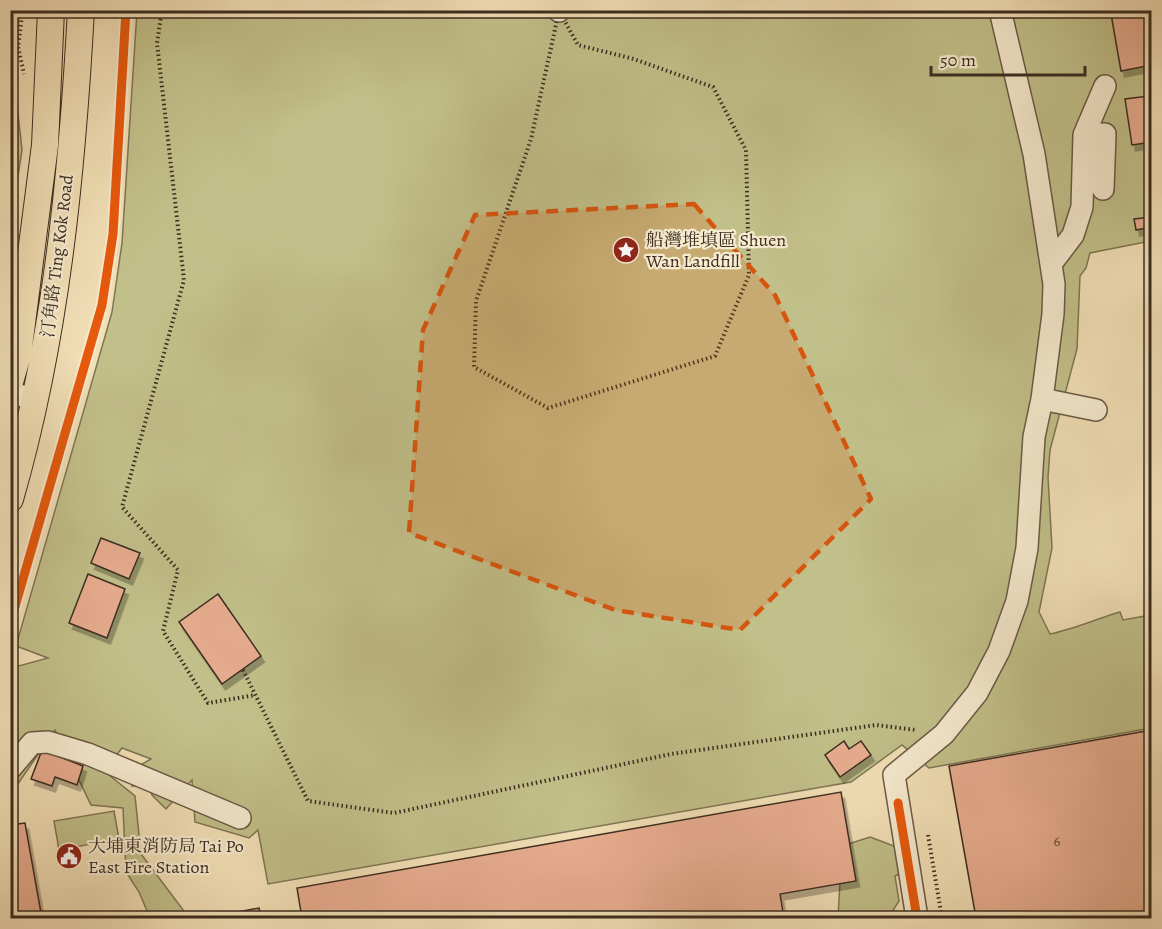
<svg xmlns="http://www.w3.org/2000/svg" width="1162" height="929" font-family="Alegreya,'Noto Serif TC',serif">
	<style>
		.green { fill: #c2c08a; stroke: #7e7655; stroke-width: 1.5 }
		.building { fill: #e8ad90; stroke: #3b2d20; stroke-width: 1.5; filter: url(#shadow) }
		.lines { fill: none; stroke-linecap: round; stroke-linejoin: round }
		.minor-casing { stroke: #695a46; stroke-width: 24 }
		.major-casing { stroke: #3b2d20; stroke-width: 28 }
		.path { stroke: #3b2d20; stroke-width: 4; stroke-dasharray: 1.5 3; stroke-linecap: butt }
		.minor { stroke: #f7ebd0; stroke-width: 21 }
		.major { stroke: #f3e0b7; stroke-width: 26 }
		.cycleway-casing { stroke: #f7ebd0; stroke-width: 13 }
		.cycleway { stroke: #e8590c; stroke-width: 9 }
		.marked { fill: #d7550e; fill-opacity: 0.2; stroke: #d7550e; stroke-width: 4.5; stroke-dasharray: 12 8; stroke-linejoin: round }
		.labels { text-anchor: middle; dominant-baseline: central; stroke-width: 4.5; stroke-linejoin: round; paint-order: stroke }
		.number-label { font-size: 15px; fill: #664d3c }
		.poi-label { font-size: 18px; fill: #3b2d20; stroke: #f7ebd0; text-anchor: start }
		.street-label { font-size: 18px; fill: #3b2d20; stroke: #f7ebd0 }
	</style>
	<defs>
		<filter id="shadow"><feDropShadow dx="3.5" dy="6" stdDeviation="0" flood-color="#0004"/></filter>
	</defs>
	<rect width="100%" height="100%" fill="#f3e0b7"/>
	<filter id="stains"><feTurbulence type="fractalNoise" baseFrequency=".00333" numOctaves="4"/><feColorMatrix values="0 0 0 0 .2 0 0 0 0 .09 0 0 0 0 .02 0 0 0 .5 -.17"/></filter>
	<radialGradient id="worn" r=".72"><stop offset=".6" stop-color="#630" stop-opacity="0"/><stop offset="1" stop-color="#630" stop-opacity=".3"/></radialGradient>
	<path class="green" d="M19,10l-3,85 6,55 -11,72 -1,-211z
		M137,11h1014v230l-61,12 -4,15 -6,8 -3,73 -27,101 -2,27 4,71 -13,64 11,22c24,-5 46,-15 70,-22l3,8 28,-5v113l-222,40 -27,-23 -51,37 -583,102 -10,-54 -9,8 -54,-16 -3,-42 -26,29 -14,-14 -3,-9h-17l5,-19 14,-8 -29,-11 -18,23 31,25 6,58 46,61 -37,3 -11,-26 -13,-20 -3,-64 -32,-3 -36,-75 -40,58 -4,11v-131l37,-10 -32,-12 96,-334 10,-69z
		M114,811l5,28 -60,11 -5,-29z
		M870,837l32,12 4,22 -11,5 4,25 -11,17h-50l4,-72z"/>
	<path class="building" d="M1130,10h22v55l-31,6 -10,-57z
		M1149,96l3,46 -20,3 -7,-46z
		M1152,217v10l-16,3 -2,-11z
		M101,538l39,15 -11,26 -38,-16z
		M88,574l37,15 -18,49 -38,-15z
		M218,594l43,62 -39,28 -43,-62z
		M1152,730v188h-176l-27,-152z
		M844,741l5,8 12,-8 10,14 -31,22 -15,-22z
		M42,750l41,16 -6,19 -22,-8 -3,9 -21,-7z
		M841,792l15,89 -76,13 4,24h-482l-5,-30z
		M25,823l16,90 -31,5v-93z
		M259,908l2,10h-28l-1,-5z"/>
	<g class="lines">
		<defs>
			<path id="minor" d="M559,10v1
				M1084,135l21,-1 -2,55
				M1051,264l22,-29 9,-28 2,-72 21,-49
				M10,393l26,6
				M1042,399l54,11
				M10,769l22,-26 16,-1 40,12 152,64
				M917,918l-23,-143 50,-41 33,-41 22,-42 18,-50 10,-53 7,-111 8,-38 11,-85 1,-30 -20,-130 -34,-144"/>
			<path id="major" d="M10,382l8,-28 27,-209 6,-135
				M10,499c46,-159 62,-324 71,-489"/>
		</defs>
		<use href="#minor" class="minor-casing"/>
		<use href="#major" class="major-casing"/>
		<path class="path" d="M162,10l-5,33 27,237 -62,227 56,63 -15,61 45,72 47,-8
			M559,11l19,34 56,14 79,28 33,63 3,125 -34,81 -167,52 -74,-41 2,-66 55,-162z
			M22,16l-4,31 6,27
			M243,670l65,131 86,12 277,-59 205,-29 40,5
			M928,835l14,83"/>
		<use href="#minor" class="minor"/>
		<use href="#major" class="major"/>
		<defs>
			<path id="cycleway" d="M10,624l92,-319 11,-71 13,-224
				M898,803l19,115"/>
		</defs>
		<use href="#cycleway" class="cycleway-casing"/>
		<use href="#cycleway" class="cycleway"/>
	</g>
	<path class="marked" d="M694,204l81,91 96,204 -131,131 -125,-20 -206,-77 14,-203 52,-115z"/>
	<defs>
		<symbol id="sight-disc" viewBox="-11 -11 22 22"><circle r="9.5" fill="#8f2418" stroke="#f7ebd0"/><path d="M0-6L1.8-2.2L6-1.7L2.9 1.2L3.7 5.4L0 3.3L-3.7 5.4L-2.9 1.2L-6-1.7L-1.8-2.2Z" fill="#fff"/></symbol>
		<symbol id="civic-disc" viewBox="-11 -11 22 22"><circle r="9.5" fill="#8f2418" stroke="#f7ebd0"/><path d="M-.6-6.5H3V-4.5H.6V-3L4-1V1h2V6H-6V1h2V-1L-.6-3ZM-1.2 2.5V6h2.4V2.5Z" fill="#fff"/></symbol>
	</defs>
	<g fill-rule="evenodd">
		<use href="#sight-disc" x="611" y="235" width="30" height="30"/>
		<use href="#civic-disc" x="54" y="841" width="30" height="30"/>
	</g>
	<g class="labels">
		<g class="number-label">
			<text x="1057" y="841">6</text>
		</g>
		<g class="poi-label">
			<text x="646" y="240">船灣堆填區 Shuen<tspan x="646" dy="21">Wan Landfill</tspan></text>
			<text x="88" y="846">大埔東消防局 Tai Po<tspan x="88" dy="21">East Fire Station</tspan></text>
		</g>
		<g class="street-label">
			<text transform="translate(57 256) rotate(-83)">汀角路 Ting Kok Road</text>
		</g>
	</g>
	<rect width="1162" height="929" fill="none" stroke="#f3e0b7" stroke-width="36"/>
	<rect x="12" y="12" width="1138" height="905" fill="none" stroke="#3b2d20" stroke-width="3"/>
	<rect x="18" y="18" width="1126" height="893" fill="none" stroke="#3b2d20" stroke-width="1.5"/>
	<path d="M931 66v9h154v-9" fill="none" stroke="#3b2d20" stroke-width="3"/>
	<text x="940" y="66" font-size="18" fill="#3b2d20" stroke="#f7ebd0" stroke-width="4.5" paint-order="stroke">50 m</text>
	<rect width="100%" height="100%" filter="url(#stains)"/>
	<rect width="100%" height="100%" fill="url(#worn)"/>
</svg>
